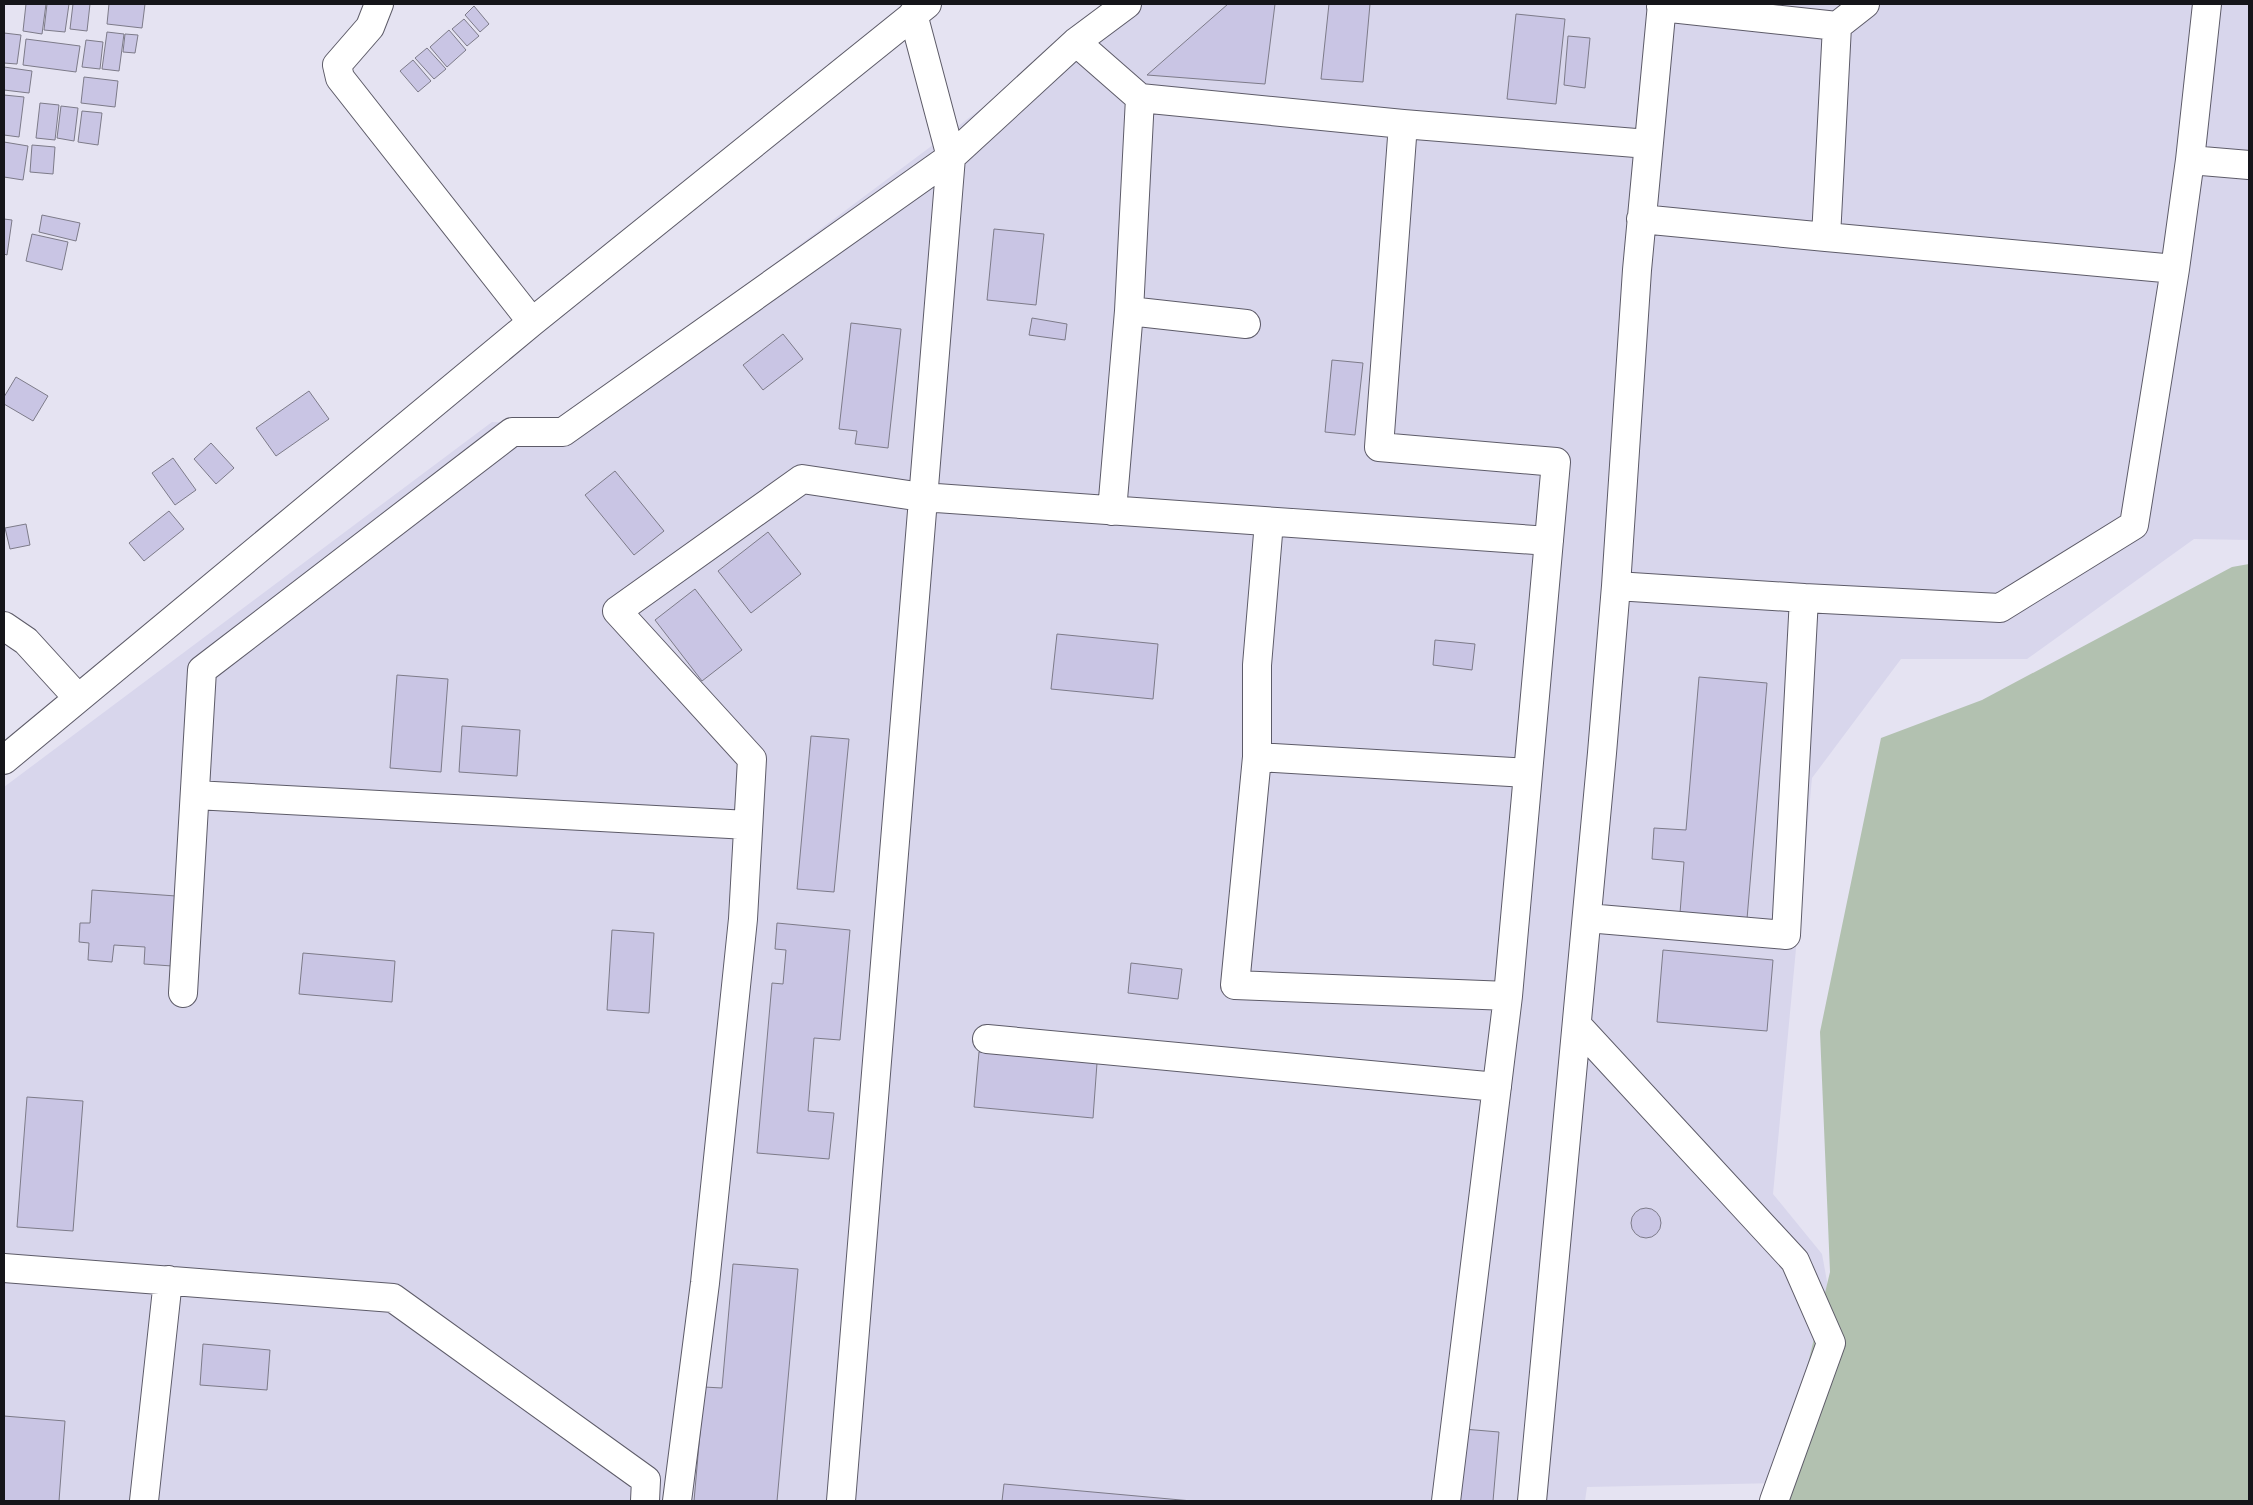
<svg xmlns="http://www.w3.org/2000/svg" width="2253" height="1505" font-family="Commissioner,sans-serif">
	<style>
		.built { fill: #d8d6ec }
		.green { fill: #b2c1b0 }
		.building { fill: #c9c5e4; stroke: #7d7b89 }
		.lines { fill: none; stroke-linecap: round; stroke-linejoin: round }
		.minor-casing { stroke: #5d5b68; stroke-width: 30 }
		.minor { stroke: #fff; stroke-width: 28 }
	</style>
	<rect width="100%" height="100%" fill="#e5e3f2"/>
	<path class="built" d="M1121,4h1128v536l-55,-1 -167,120h-126l-89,119 -39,416 49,60 17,93 -56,136 -196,4 -2,14h-1581v-714l488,-365 67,3z"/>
	<path class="green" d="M2249,564v937h-474l55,-229 -10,-240 61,-294 101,-38 250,-133z"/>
	<path class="building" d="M26,4h20l-4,30 -19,-3z
		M47,4h22l-4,28 -21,-2z
		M73,4h17l-3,27 -17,-2z
		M109,4h36l-3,24 -35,-4z
		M1228,4h47l-10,80 -118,-9z
		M1329,4h41l-7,78 -42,-3z
		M474,6l15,18 -9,8 -15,-17z
		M1516,14l49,5 -9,85 -49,-5z
		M464,19l15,17 -12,10 -15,-17z
		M449,30l17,20 -19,17 -17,-20z
		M107,32l17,2 -5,37 -17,-2z
		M4,33l17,2 -4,29 -13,-1z
		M125,34l13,1 -3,18 -12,-1z
		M1568,36l22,2 -5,50 -21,-3z
		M26,39l54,7 -4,26 -53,-7z
		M86,40l17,2 -3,27 -18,-2z
		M427,48l19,21 -12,10 -19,-21z
		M413,60l18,21 -13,11 -18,-21z
		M4,67l28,4 -3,22 -25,-3z
		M84,77l34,4 -3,26 -34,-4z
		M4,95l20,2 -5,40 -15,-2z
		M40,103l19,2 -4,35 -19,-2z
		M61,106l17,2 -4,33 -17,-3z
		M82,111l20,2 -4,32 -20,-3z
		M4,142l24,4 -5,34 -19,-3z
		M32,145l23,2 -2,27 -23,-2z
		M42,215l38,8 -4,18 -37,-9z
		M4,219l8,1 -5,35 -3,-1z
		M994,229l50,5 -8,71 -49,-5z
		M32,234l36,8 -6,28 -36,-9z
		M1032,318l35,6 -2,16 -36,-5z
		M851,323l50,6 -13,119 -33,-4 2,-13 -18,-2z
		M783,334l20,25 -40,31 -20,-25z
		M1332,360l31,3 -8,72 -30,-3z
		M16,377l32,19 -15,25 -29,-17v-7z
		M309,391l20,28 -53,37 -20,-28z
		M211,443l23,25 -18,16 -22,-25z
		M173,458l23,32 -21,15 -23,-32z
		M615,471l49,60 -30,24 -49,-60z
		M169,511l15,18 -40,32 -15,-18z
		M26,524l4,21 -20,4 -5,-21z
		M768,532l33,42 -50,39 -33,-42z
		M695,589l47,61 -40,31 -47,-61z
		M1057,634l101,10 -5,55 -102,-10z
		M1435,640l40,4 -3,26 -39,-5z
		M397,675l51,4 -7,93 -51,-4z
		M1699,677l68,6 -20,236 -67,-6 4,-51 -32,-3 2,-31 32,2z
		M462,726l58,4 -3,46 -58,-4z
		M811,736l38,3 -15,153 -37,-3z
		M92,890l84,6 -4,70 -28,-2 1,-17 -31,-2 -2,17 -24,-2 1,-17 -10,-1 1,-19h10z
		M777,923l73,7 -10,110 -26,-2 -6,73 26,2 -5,46 -72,-6 15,-170 11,1 3,-34 -11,-1z
		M612,930l42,3 -5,80 -42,-3z
		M1663,950l110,10 -6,71 -110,-9z
		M303,953l92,8 -3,41 -93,-8z
		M1131,963l51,6 -4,30 -50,-6z
		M979,1052l118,11 -4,55 -119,-11z
		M27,1097l56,4 -10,130 -56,-4z
		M1631 1223a15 15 0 1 1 30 0a15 15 0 1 1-30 0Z
		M733,1264l65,5 -21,232h-83l10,-114 18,1z
		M203,1344l67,6 -3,40 -67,-5z
		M4,1416l61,5 -6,80h-55z
		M1463,1429l36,3 -6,69h-37z
		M1004,1484l188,17h-190z"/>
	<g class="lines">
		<defs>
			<path id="minor" d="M379,4l-9,23 -33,38 3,13 192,244
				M2207,4l-17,156 59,5
				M1661,7l176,19 28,-22
				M1837,26l-11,211 349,32
				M1076,42l64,56 263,26 245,20
				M1140,98l-11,213 117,13
				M1403,124l-24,323 177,15 -48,534 -62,505
				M1641,219l185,18
				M1112,511l17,-200
				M1269,522l-12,143v92l-22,228 273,11
				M1616,586l188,12
				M4,626l22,15 52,57
				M1257,757l271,16
				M4,760l528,-438 395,-318
				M195,795l553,30
				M1587,918l199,17 18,-337 196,10 134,-83 41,-256 15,-109
				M183,993l19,-323 310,-238h51l388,-275 125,-115 51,-38
				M1577,1025l218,236 36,82 -57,158
				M987,1039l510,48
				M4,1268l389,30 253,182 -1,21
				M144,1501l24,-221
				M677,1501l28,-218 38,-364 9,-160 -135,-148 185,-132 120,18 627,44
				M841,1501l110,-1344 -38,-143
				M1532,1501l70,-748 14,-167 21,-316 25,-266"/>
		</defs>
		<use href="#minor" class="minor-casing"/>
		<use href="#minor" class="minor"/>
	</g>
	<rect width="2253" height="1505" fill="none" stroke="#15151a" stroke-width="10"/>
</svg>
